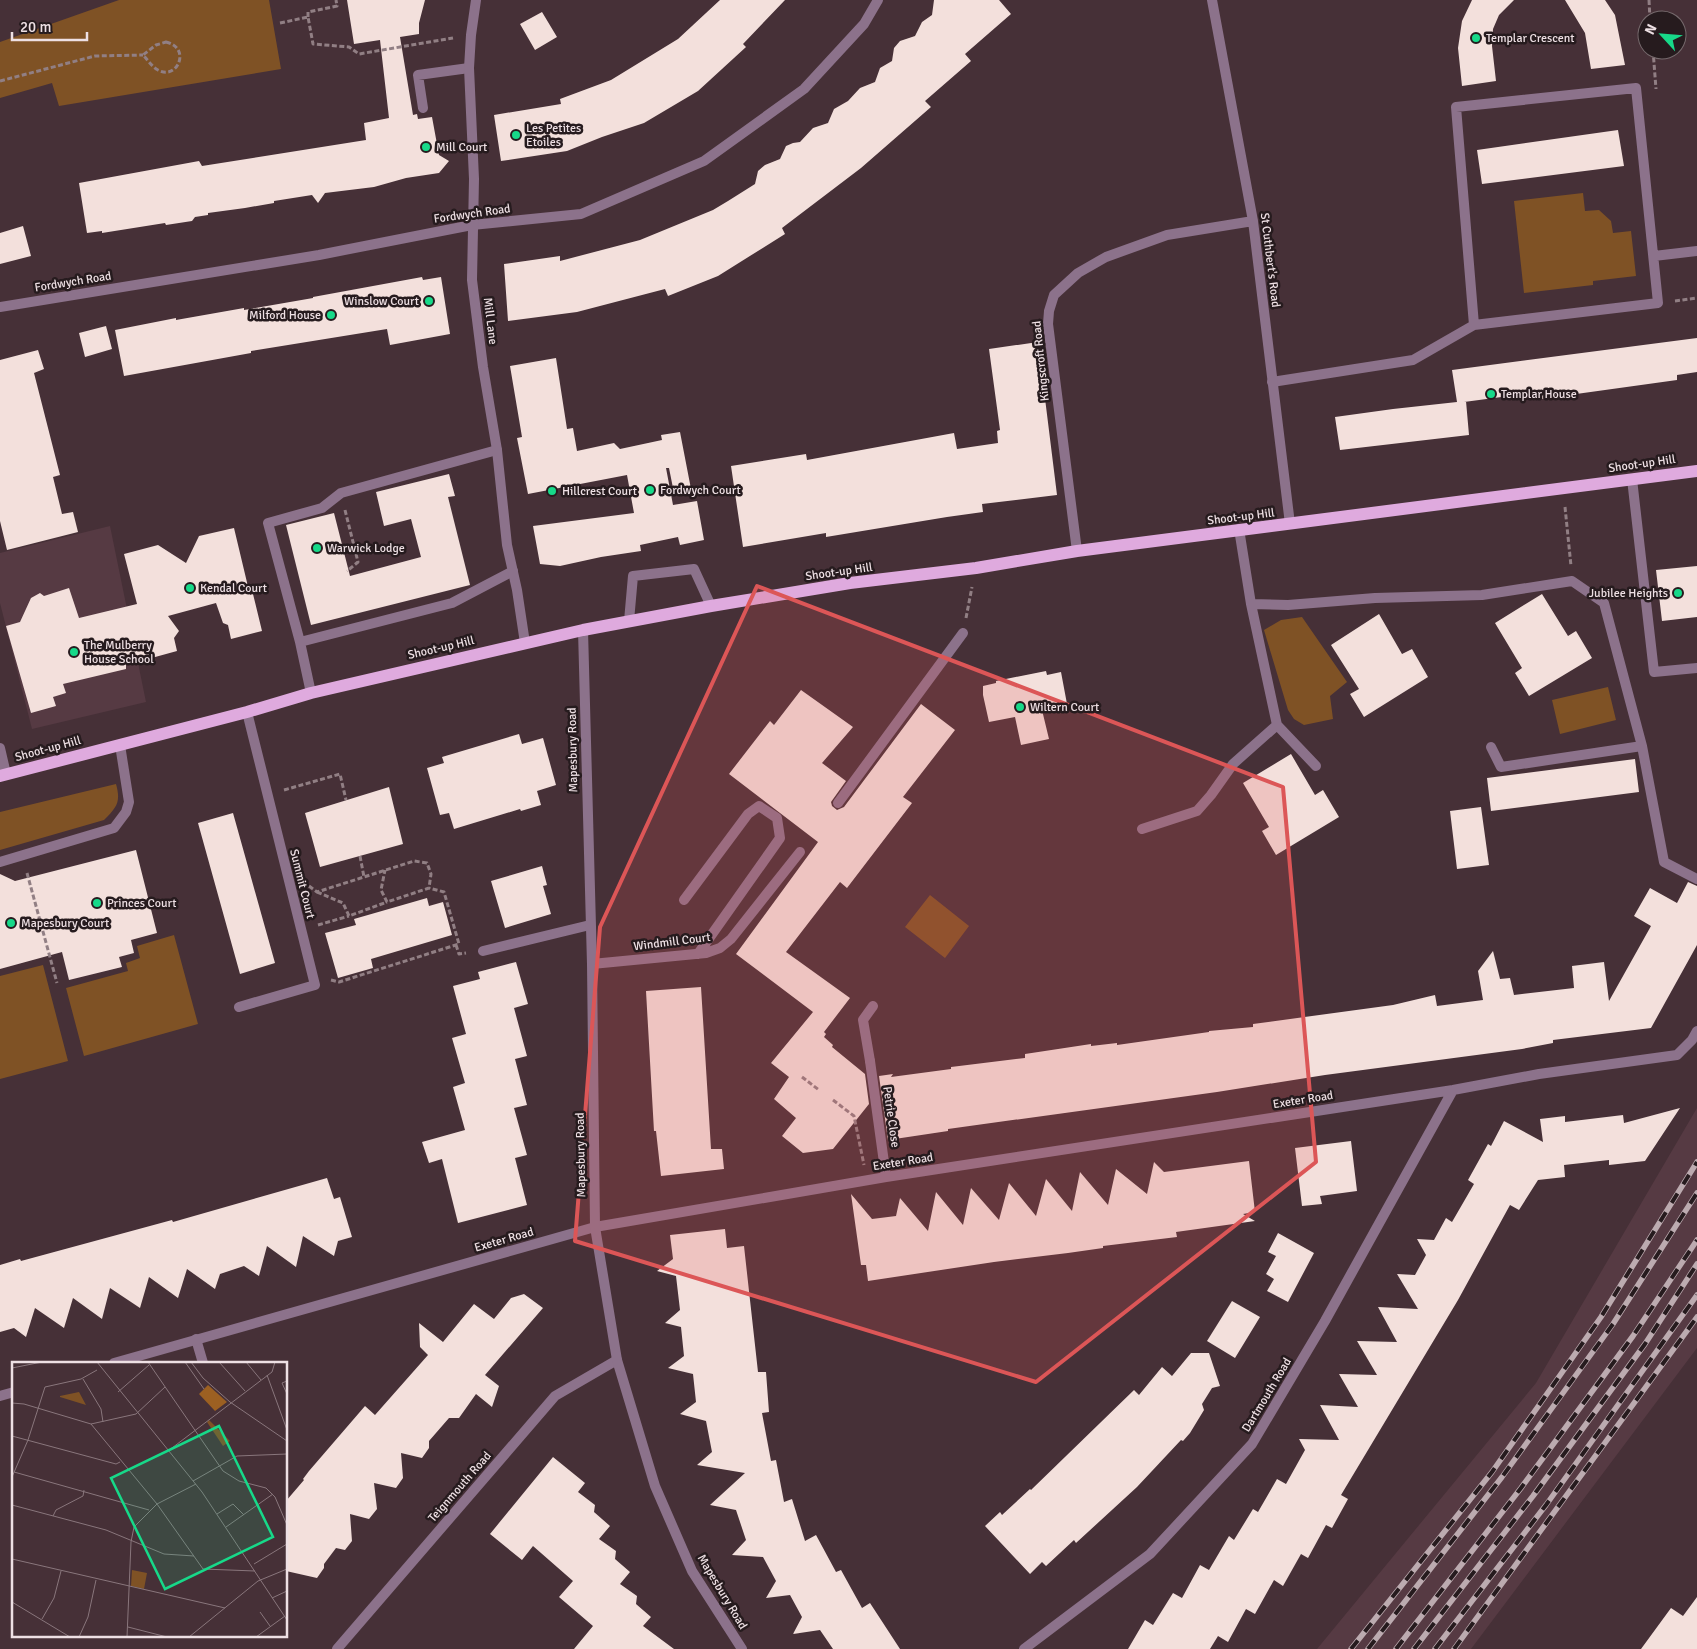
<svg xmlns="http://www.w3.org/2000/svg" width="1697" height="1649" font-family="Signika,sans-serif">
	<style>
		.built { fill: #563a43 }
		.green { fill: #7f5225 }
		.building { fill: #f3e0dc }
		.lines { fill: none; stroke-linecap: round; stroke-linejoin: round }
		.path { stroke: #917f84; stroke-width: 3; stroke-dasharray: 5 2.5; stroke-linecap: butt }
		.service { stroke: #8c728b; stroke-width: 10 }
		.minor { stroke: #8c728b; stroke-width: 10 }
		.tertiary { stroke: #8c728b; stroke-width: 10 }
		.primary { stroke: #dfaade; stroke-width: 12 }
		.rail-casing { stroke: #bcabb0; stroke-width: 5.5 }
		.rail { stroke: #261b1e; stroke-width: 4; stroke-dasharray: 11; stroke-linecap: butt }
		.marked { fill: #dc5657; fill-opacity: 0.2; stroke: #dc5657; stroke-width: 4; stroke-linejoin: round }
		.poi-dot { fill: #17d989; stroke: #261b1e; stroke-width: 2 }
		.labels { text-anchor: middle; dominant-baseline: central; stroke-width: 5; stroke-linejoin: round; paint-order: stroke }
		.poi-label { font-size: 12px; fill: #eee0e4; stroke: #261b1e; text-anchor: start }
		.street-label { font-size: 12px; fill: #eee0e4; stroke: #261b1e }
		.inset-road { fill: none; stroke: #89767c; stroke-width: 1 }
		.view { fill: #17d989; fill-opacity: 0.15; stroke: #17d989; stroke-width: 2.5 }
		.inset-edge { fill: none; stroke: #eee0e4; stroke-width: 2.5 }
	</style>
	<rect width="100%" height="100%" fill="#463037"/>
	<path class="built" d="M110,526l36,176 -114,27 -32,-126v-50z
		M1697,1108v240l-226,301h-154l219,-266z"/>
	<path class="green" d="M119,0h150l12,69 -222,37 -7,-23 -52,15v-56z
		M1583,193l2,18 14,-1 12,11 2,12 18,-2 5,45 -43,5v4l-69,8 -10,-92z
		M1302,617l45,65 -17,14 3,23 -29,6 -10,-6 -6,-9 -24,-80 17,-10z
		M1608,687l8,33 -56,14 -8,-34z
		M116,784c5,18 1,23 -12,36l-104,30v-38z
		M930,895l39,31 -24,32 -40,-31z
		M174,935l24,89 -114,32 -18,-68 62,-17 -2,-8 14,-5 -3,-12z
		M43,965l25,96 -68,18v-103z"/>
	<path class="building" d="M347,0h78l-6,23v11l-19,3 13,78 4,-1 1,5 14,-2 7,38 10,6 -10,12 -33,5 -32,9 -49,6 -7,10 -6,-8 -38,6v2l-29,5 -37,5v2l-13,2 -3,4 -26,4 -1,-2 -63,10v-2l-15,2 -8,-50 120,-22 3,5 164,-26 -2,-17 25,-5 -9,-78 -26,4z
		M720,0h65l-42,44 3,3 -48,44 -54,32 -42,14 -35,14 -66,10 -7,-46 67,-11 -1,-5 51,-19 67,-41z
		M934,0h65l12,14 -46,40 6,7 -46,40 6,6 -70,61 -79,60 3,6 -67,42 -50,20 -3,-7 -88,23 -69,9 -4,-57 56,-8v5l80,-21 73,-30 15,-9 27,-17 3,-13 7,-6 15,-6 6,-13 7,-3 7,-1 13,-14 15,-5 6,-14 14,-8 12,-13 15,-6 5,-14 12,-7 2,-13 6,-7 15,-5 7,-14 10,-7z
		M1472,0h42l-15,15 -6,14 -1,17 4,35 -34,5 -4,-38 4,-27z
		M1565,0h40l10,15 10,50 -34,4 -6,-36z
		M542,12l15,25 -22,13 -15,-26z
		M1618,130l6,36 -142,18 -5,-34z
		M23,226l8,30 -31,8v-31z
		M422,277l1,3 18,-3 9,57 -60,11 -3,-16 -136,22v2l-127,23 -9,-46 61,-12v2l68,-12v2l69,-12v-1z
		M106,326l6,23 -27,8 -6,-24z
		M1697,338v34l-20,3v5l-144,20 -1,-7 -68,9 2,-1 3,34 -129,15 -5,-33 58,-8 64,-7 -5,-32z
		M1038,342l19,153 -75,9 1,8 -36,5 -121,20v-4l-83,14 -12,-81 75,-12 1,6 147,-27 3,16 41,-6 -1,-12 3,-1 -11,-81z
		M38,350l6,19 -10,4 26,102 -7,2 9,37 11,-2 5,20 -71,18 -7,-29v-161z
		M556,358l11,71 6,-1 4,23 37,-8 6,6 42,-9 -1,-5 19,-3 11,57 -17,4 -5,-25h-3l7,37 24,-4 7,39 -24,5 -2,-8 -38,8 1,6 -40,6 -41,9 -20,-2 -7,-38 101,-13 -7,-38 -99,19 -11,-56 5,-1 -12,-71z
		M449,474l6,22 -7,1 22,88 -159,40 -25,-100 48,-12 16,63 71,-19 -10,-38 -27,7 -8,-34z
		M234,528l16,67 3,-1 9,37 -31,8 -3,-14 -5,-2 -7,-20 -48,13 11,15 -5,7 3,13 -51,14v4l-63,15 3,9 -13,4 3,9 -25,7 -25,-87 14,-4 11,-24 9,-5 4,3 25,-8 10,30 58,-14 -13,-50 34,-9 28,18 13,-27z
		M1697,566v51l-35,4 -6,-51z
		M1542,594l26,42 8,-5 16,27 -63,38 -14,-23 7,-5 -27,-45z
		M1379,614l23,40 10,-5 16,28 -64,40 -14,-23 9,-5 -28,-44z
		M1046,671l1,4 14,-3 6,32 -25,6 7,29 -28,6 -6,-28 -26,5 -6,-27v-9l13,-3v-2z
		M801,690l52,37 -31,36 24,18 -15,21 1,4 5,4 7,-3 77,-103 34,26 -52,67 9,6 -65,85 -7,-6 -54,70 64,46 -26,34 2,2 -2,3 9,8 -1,2 33,27 4,30 -36,45 -30,4 -21,-17 14,-18 -22,-19 15,-22 -18,-14 42,-51 -77,-58 82,-112 -89,-68 41,-53 4,4z
		M519,734l3,10 21,-6 13,47 -19,6 4,14 -20,6 -1,-2 -66,20 -5,-16 -9,2 -13,-47 17,-5 -2,-6z
		M1291,754l24,41 8,-5 16,27 -63,38 -14,-24 7,-4 -26,-44z
		M1635,759l4,33 -148,19 -4,-33z
		M389,787l14,57 -83,23 -15,-54z
		M1481,807l8,58 -32,4 -7,-58z
		M233,813l42,150 -35,11 -42,-151z
		M136,850l21,83 -26,7 3,13 -15,4 3,10 -53,13 -7,-28 -62,17v-95l15,7z
		M542,866l5,19 -4,1 8,28 -46,14 -14,-47z
		M1688,882l9,4v59l-46,83 -98,12v3l-31,6 -197,26 -108,17 -269,37v2l-60,9 -9,-64 14,-2 -2,3 60,-8v-2l74,-9v-4l66,-10v2l26,-3v2l92,-13v-1l44,-4v-3l140,-19 42,-10 2,11 46,-6 -5,-29 15,-20 7,28 10,-1 4,17 60,-7 -2,-22 32,-4 5,39 42,-75 -17,-10 16,-28 27,15z
		M427,898l2,8 14,-4 9,33 -81,24 2,9 -35,10 -13,-45 31,-8 -2,-6z
		M516,962l12,42 -14,4 13,48 -12,3 12,46 -13,3 13,47 -12,3 12,47 -69,18 -16,-64 -13,4 -7,-21 43,-12 -12,-43 12,-4 -13,-45 14,-4 -13,-48 27,-7 -2,-7z
		M701,987l10,162h11l2,20 -63,7 -5,-45h-2l-8,-140z
		M1680,1108l-35,53 -36,4v-5l-45,5 1,12 -27,3 -19,30 -9,-5 -52,95 -117,195 7,4 -16,29 -6,-3 -18,33 -7,-4 -18,32 -9,-6 -19,34 -9,-5 -18,33 -10,-6 -8,13h-82l17,-29 8,5 20,-32 9,5 18,-33 9,5 20,-34 5,4 19,-31 5,3 19,-33 9,5 19,-34 -6,-11 40,1 -19,-35 38,2 -19,-33 38,1 -20,-34 40,1 -19,-35 40,2 -21,-35 18,1 11,-20 -9,-16 17,1 12,-22 6,4 22,-38 -6,-4 20,-36 3,2 13,-25 39,21 -3,-23 25,-3v6l58,-7 1,8z
		M1351,1141l6,50 -37,5 2,8 -20,2 -7,-58z
		M1249,1161l6,51 -12,2 12,7 -79,11 1,5 -74,9v2l-35,5 -74,9 -126,19 -2,-16h-5l-10,-71 21,25 24,-3 4,-18 28,33 8,-39 27,33 8,-37 28,32 10,-37 27,33 10,-37 26,32 8,-39 28,33 8,-36 31,25 7,-32 10,10z
		M327,1178l7,21 6,-2 12,40 -14,4 -4,15 -31,-20 -7,31 -29,-21 -8,30 -15,-10 -24,8 -5,15 -28,-20 -9,29 -29,-21 -9,31 -30,-20 -8,31 -29,-21 -9,30 -29,-20 -9,29 -12,-9 -14,4v-67l20,-6 1,2 151,-41 1,2z
		M725,1229l2,19 17,-2 14,126h8l3,40 -7,1 9,48 5,-1 8,42 8,-3 13,42 11,-6 20,37 5,-2 21,38 8,-5 30,46h-67l-13,-19 -27,4 9,-17 -12,-22 -24,3 10,-17 -13,-24 -31,-2 14,-15 -10,-30 -26,-5 35,-32 -48,-8 15,-13 -6,-31 -26,-7 16,-12 -3,-28 -25,-6 16,-12 -3,-29 -16,-4 15,-13 -4,-34 -19,-5 16,-12 -3,-24z
		M1278,1233l36,20 -26,49 -21,-11 7,-12 -8,-5 10,-18 -8,-4z
		M524,1294l19,14 -58,67 14,11 -7,21 -16,-13 -17,24h-10l-20,23v7l-7,10 -21,-5 2,25 -7,10 -22,-5 3,26 -8,10 -19,-5 2,27 -7,9 -9,-2 -12,16v4l-7,10 -31,-7v-70l18,-21 -1,-1 6,-8 56,-65 10,9 53,-60 -8,-8 -1,-24 24,19 31,-38 20,15 17,-21z
		M1232,1301l28,16 -25,41 -28,-17z
		M1191,1353h18l11,33 -8,2 -10,16 2,6 -14,23 -7,8 -2,-1 -44,47 -61,56 -2,-3 -28,26 -4,-4 -12,12 -45,-48 15,-14 2,3 28,-26 1,1 103,-100 5,5 23,-28 10,9z
		M553,1457l32,26 -7,9 17,13 -1,7 16,14 -11,13 17,12 -1,8 15,13 -10,12 17,12 -1,8 15,13 -8,9 31,23h-100l19,-23 -34,-29 14,-16 -40,-35 -11,14 -32,-26z
		M1697,1597v52h-56l30,-41 12,8z"/>
	<g class="lines">
		<path class="path" d="M1649,0l1,20
			M308,17v-5l29,-6 -1,-6
			M280,23l28,-6 5,27 36,3 10,7 94,-16
			M166,42c26,6 11,39 -8,28 -6,-3 -10,-10 -15,-15l13,-10z
			M1653,50l3,39
			M0,81l95,-25 48,-1
			M1675,301l22,-3
			M1565,507l6,59
			M345,510l13,52 -11,9
			M966,618l6,-31
			M284,790l56,-16 6,26
			M360,856l4,21
			M27,873l30,110
			M309,886l8,6 97,-31 13,2 4,11 -2,14 -42,14 -6,-12 4,-20
			M317,892l26,11 6,13 38,-14
			M318,925l31,-9
			M456,945l3,9 7,-1
			M331,980l8,2 120,-38 -15,-52 -15,-4
			M802,1077l17,13
			M833,1100l21,16 10,49"/>
		<path class="service" d="M423,108l-5,-33 51,-7
			M1654,256l43,-5
			M1272,382l141,-22 61,-35 184,-22 -22,-215 -180,19 18,218
			M497,450l-156,43 -19,15 -54,15 32,119 152,-39 61,-32
			M1632,479l22,193 43,-4
			M1239,529l12,75 37,1 87,-7 107,-3 90,-14 32,22 38,143 22,116 33,17
			M1251,604l26,121 39,41
			M629,621l4,-45 61,-7 17,37
			M300,642l11,51
			M1491,747l10,20 141,-21
			M838,803l125,-170
			M1142,829l55,-18 14,-16 22,-31 44,-39
			M0,862l114,-34 12,-16 3,-10 -9,-57
			M684,900l64,-86 11,-8 18,12 3,20 -82,116
			M483,951l107,-26
			M592,964l114,-11 14,-5 11,-9 69,-87
			M239,1007l76,-22 -68,-273
			M870,1061l-7,-41 10,-14
			M196,1339l7,24"/>
		<path class="minor" d="M1212,0l41,221 37,303
			M0,307l319,-52 153,-30 109,-11 123,-53 100,-72 60,-65 14,-24
			M1077,551l-29,-227 1,-13 5,-16 24,-22 28,-16 61,-22 86,-14
			M0,748l6,26
			M870,1061l16,116
			M114,1363l481,-136 291,-50 567,-87 86,-16 138,-19 15,-15 5,-9
			M0,1396l14,-4
			M337,1649l218,-253 62,-36
			M1024,1649l126,-95 102,-110 73,-123 128,-231"/>
		<path class="tertiary" d="M476,0l-5,35 -2,33 5,111 -2,101 11,87 14,83 10,95 10,45 8,53
			M583,630l9,334 3,263 22,133 38,126 37,85 50,78"/>
		<path class="primary" d="M0,776l247,-64 64,-19 272,-63 128,-24 139,-23 126,-15 101,-17 620,-80"/>
		<defs>
			<path id="rail" d="M1351,1649l141,-177 109,-155 96,-155
				M1368,1649l134,-172 111,-153 84,-131
				M1396,1649l125,-161 112,-152 64,-96
				M1414,1649l119,-153 112,-152 52,-80
				M1435,1649l111,-144 151,-210
				M1454,1649l243,-332"/>
		</defs>
		<use href="#rail" class="rail-casing"/>
		<use href="#rail" class="rail"/>
	</g>
	<path class="marked" d="M757,586l526,201 33,375 -280,220 -461,-141 25,-314z"/>
	<g class="poi-dot">
		<circle cx="1476" cy="38" r="5"/>
		<circle cx="516" cy="135" r="5"/>
		<circle cx="426" cy="147" r="5"/>
		<circle cx="429" cy="301" r="5"/>
		<circle cx="331" cy="315" r="5"/>
		<circle cx="1491" cy="394" r="5"/>
		<circle cx="650" cy="490" r="5"/>
		<circle cx="552" cy="491" r="5"/>
		<circle cx="317" cy="548" r="5"/>
		<circle cx="190" cy="588" r="5"/>
		<circle cx="1678" cy="593" r="5"/>
		<circle cx="74" cy="652" r="5"/>
		<circle cx="1020" cy="707" r="5"/>
		<circle cx="97" cy="903" r="5"/>
		<circle cx="11" cy="923" r="5"/>
	</g>
	<g class="labels">
		<g class="poi-label">
			<text x="1486" y="38">Templar Crescent</text>
			<text x="526" y="128">Les Petites<tspan x="526" dy="14">Etoiles</tspan></text>
			<text x="436" y="147">Mill Court</text>
			<text x="419" y="301" text-anchor="end">Winslow Court</text>
			<text x="321" y="315" text-anchor="end">Milford House</text>
			<text x="1501" y="394">Templar House</text>
			<text x="660" y="490">Fordwych Court</text>
			<text x="562" y="491">Hillcrest Court</text>
			<text x="327" y="548">Warwick Lodge</text>
			<text x="200" y="588">Kendal Court</text>
			<text x="1668" y="593" text-anchor="end">Jubilee Heights</text>
			<text x="84" y="645">The Mulberry<tspan x="84" dy="14">House School</tspan></text>
			<text x="1030" y="707">Wiltern Court</text>
			<text x="107" y="903">Princes Court</text>
			<text x="21" y="923">Mapesbury Court</text>
		</g>
		<g class="street-label">
			<text transform="translate(472 214) rotate(-8)">Fordwych Road</text>
			<text transform="translate(1270 260) rotate(83)">St Cuthbert's Road</text>
			<text transform="translate(73 282) rotate(-9)">Fordwych Road</text>
			<text transform="translate(490 321) rotate(83)">Mill Lane</text>
			<text transform="translate(1041 361) rotate(-96)">Kingscroft Road</text>
			<text transform="translate(1642 464) rotate(-8)">Shoot-up Hill</text>
			<text transform="translate(1241 517) rotate(-7)">Shoot-up Hill</text>
			<text transform="translate(839 572) rotate(-8)">Shoot-up Hill</text>
			<text transform="translate(441 648) rotate(-13)">Shoot-up Hill</text>
			<text transform="translate(48 749) rotate(-15)">Shoot-up Hill</text>
			<text transform="translate(573 750) rotate(-91)">Mapesbury Road</text>
			<text transform="translate(302 884) rotate(76)">Summit Court</text>
			<text transform="translate(672 942) rotate(-7)">Windmill Court</text>
			<text transform="translate(1303 1100) rotate(-9)">Exeter Road</text>
			<text transform="translate(891 1117) rotate(82)">Petrie Close</text>
			<text transform="translate(581 1155) rotate(-91)">Mapesbury Road</text>
			<text transform="translate(903 1162) rotate(-9)">Exeter Road</text>
			<text transform="translate(504 1240) rotate(-16)">Exeter Road</text>
			<text transform="translate(1267 1395) rotate(-59)">Dartmouth Road</text>
			<text transform="translate(460 1487) rotate(-49)">Teignmouth Road</text>
			<text transform="translate(722 1592) rotate(59)">Mapesbury Road</text>
		</g>
	</g>
	<g transform="translate(12 1362)">
		<rect width="275" height="275" fill="#463037"/>
		<path d="M67,30l7,13 -26,-8v-1zM197,58l21,21 -7,5 -16,-24zM120,208l15,3 -3,16 -13,-3z" fill="#7f5225"/>
		<path d="M196,23l19,17 -12,9 -16,-17z" fill="#9c6022"/>
		<path class="inset-road" d="M85,0l105,130 85,128M136,0l75,109 16,10 27,7 9,9 12,28M173,0l19,27M179,0l12,16 27,24 57,39M207,0l26,29M234,0l15,18M0,6l30,-6M255,13l20,55M71,17l18,30 2,13M275,19l-5,2 5,11M106,30l31,-27M0,41l12,1 67,20 45,-10 29,-27M79,62l66,80 46,65 52,2M0,74l104,28 4,-2M156,89l104,-79 3,-10M2,110l135,38M0,115l16,-37 17,-53 36,-8 16,-9M181,119l44,-25 50,-2M0,143l94,25 58,24 30,2M205,152l16,-10 11,11M41,154l3,-6 27,-14 1,-6M214,165l47,-33M0,197l213,49M242,202l33,-20M260,236l15,-7M0,240l58,35M248,250l10,14M30,257l12,-21 7,-27M116,265l39,10M67,275l9,-20 8,-37M115,275l4,-95 3,-15 23,-23 39,-20M177,275l69,-56 29,-12M244,275l29,-21"/>
		<path class="view" d="M207,64l54,111 -108,52 -54,-111z"/>
		<rect width="275" height="275" class="inset-edge"/>
	</g>
	<g transform="translate(1662 35) rotate(296)"><circle r="24" fill="#261b1e" stroke="#766a6d"/>
	<path d="M0-4L9 19L0 12L-9 19Z" fill="#17d989"/>
	<text y="-8" font-size="14" font-weight="bold" text-anchor="middle" fill="#eee0e4">N</text>
	</g>
	<path d="M12 32v8h75v-8" fill="none" stroke="#eee0e4" stroke-width="2.5"/>
	<text x="20" y="32" font-size="15" fill="#eee0e4" stroke="#261b1e" stroke-width="4" paint-order="stroke">20 m</text>
</svg>
